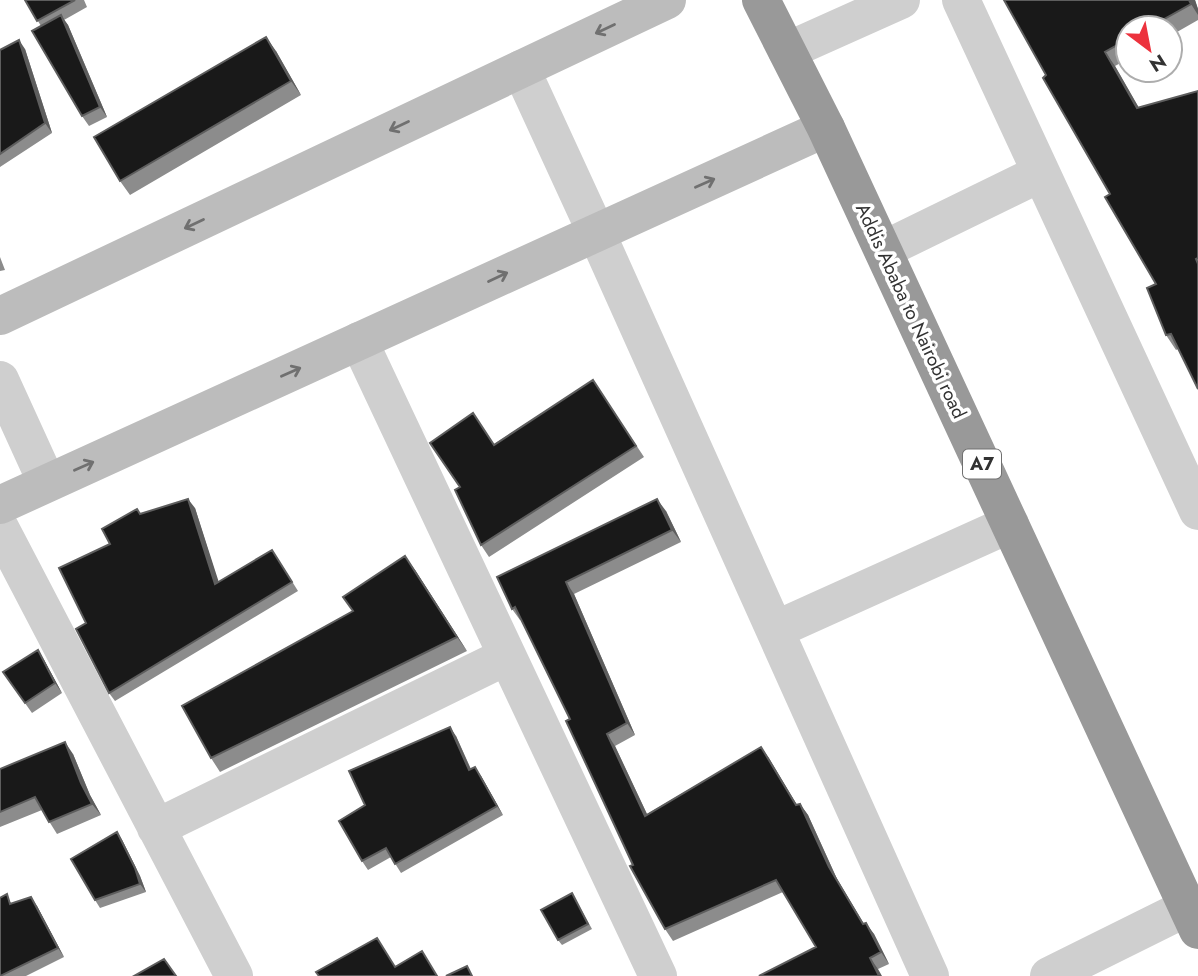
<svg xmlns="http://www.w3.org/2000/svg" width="1198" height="976" font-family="Jost,sans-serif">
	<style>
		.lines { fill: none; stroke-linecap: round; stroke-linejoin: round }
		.street { stroke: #cfcfcf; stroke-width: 38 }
		.secondary { stroke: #bcbcbc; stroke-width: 38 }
		.highway { stroke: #999; stroke-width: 38 }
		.wall { fill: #8c8c8c }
		.shaded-wall { fill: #5e5e5e }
		.building { fill: #191919; stroke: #5e5e5e; stroke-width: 2 }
		.oneway { stroke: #707070 }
		.labels { text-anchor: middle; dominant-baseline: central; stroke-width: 7; stroke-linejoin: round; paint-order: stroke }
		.shield { fill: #fff; stroke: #707070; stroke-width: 2 }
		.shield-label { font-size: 18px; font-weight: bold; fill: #323232 }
		.street-label { font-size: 19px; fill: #323232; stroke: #fff }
	</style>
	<rect width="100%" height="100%" fill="#fff"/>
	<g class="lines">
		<path class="street" d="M961,0l237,511
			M787,51l114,-51
			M521,69l75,163 334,744
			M883,250l158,-77
			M359,341l299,635
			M0,380l47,103
			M0,528l234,448
			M775,630l235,-106
			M156,828l351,-172
			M1049,976l139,-69"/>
		<path class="secondary" d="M0,316l667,-316
			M0,505l826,-377"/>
		<path class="highway" d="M761,0l65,128 372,802"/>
	</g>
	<path class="wall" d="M25,0h59l3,7 -23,13 4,5 39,92 -18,9 -7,-10 -41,-90z
		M1004,0h191l3,9v11l-28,16v-8h-42v31l-13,7 24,42 59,-17v298l-20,-40 -2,1 -10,-15 -10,-51 -46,-90 -64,-119z
		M25,49l27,84 -52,34v-117z
		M276,51l25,44 -171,100 -10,-14z
		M0,257l5,13 -5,1z
		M593,380l51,77 -155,100 -8,-12 -21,-58 34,-43z
		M195,508l23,74 60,-23 20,32 -183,110 -6,-8 1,-149 27,-35 3,5z
		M666,511l15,31 -107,52 61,141 -20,11 32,68 114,-67 36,58 3,-1 8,11 29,64 27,45 10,10 15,30 -11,5 -62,-22 -33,-55 -110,49 -8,-12 -32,-64 -63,-146 -49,-99h-1l-8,-11z
		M415,570l52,81 -247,121 -9,-14 142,-147z
		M38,650l6,10 18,33 -30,20 -29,-41z
		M456,736l15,33 10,7 22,39 -102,58 -10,-16 -23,13 -6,-9 3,-56z
		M73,754l17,41 11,20 -44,19 -15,-24 -42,17v-58z
		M117,832l5,8 18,36 6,16 -46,16 -5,-8z
		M572,893l20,36 -30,16 -4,-5z
		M13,903l24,3 27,51 -38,19h-26z"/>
	<path class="shaded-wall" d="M1189,0h6l3,9v6l-7,-11z
		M61,15l7,10 39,92 -7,-10z
		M266,37l10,14 25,44 -10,-14z
		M19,40l6,9 27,84 -7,-10z
		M1105,52l10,14 32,56 -10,-14z
		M188,499l7,9 27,84 -7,-8z
		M657,499l9,12 15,31 -9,-12z
		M405,556l10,14 52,81 -10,-14z
		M566,582l8,12 61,141 -8,-12z
		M38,650l6,10 18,33 -7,-10z
		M450,727l6,9 19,43 -6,-9z
		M607,734l8,12 38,81 -8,-11z
		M65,742l8,12 17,41 11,20 -9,-11 -11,-21z
		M761,747l8,11 35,59 -8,-12z
		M475,767l6,9 22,39 -6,-9z
		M800,804l8,11 29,64 34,57 -42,-69z
		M117,832l5,8 18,36 6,16 -6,-8z
		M31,897l6,9 27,51 -6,-9z
		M866,923l8,11 15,30 -8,-12z
		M870,958l8,11 4,7h-3z"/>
	<path class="building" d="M25,0h50l-38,21z
		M1004,0h185l2,4 -43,24h-20v11l-23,13 32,56 61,-17v167l-2,1 2,5v125l-27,-55 -5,1 -19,-47 9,-4 -51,-87 5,-3 -67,-116 3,-3z
		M61,15l39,92 -18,9 -50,-85z
		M266,37l25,44 -171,100 -26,-44z
		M19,40l26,83 -45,31v-104z
		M593,380l43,66 -155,99 -26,-55 5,-3 -30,-44 43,-30 21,32z
		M188,499l27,85 57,-34 20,32 -183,111 -33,-64 10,-6 -27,-55 51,-24 -8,-15 35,-20 3,5z
		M657,499l15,31 -106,52 61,141 -20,11 38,82 116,-69 35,58 4,-1 29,63 34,57 3,-1 15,29 -11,6 9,18h-120l57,-29 -40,-67 -111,49 -35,-63 3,-1 -67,-144 4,-2 -55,-112 -3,2 -15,-32z
		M405,556l52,81 -246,121 -29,-52 171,-95 -10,-14z
		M38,650l17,33 -30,20 -22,-31z
		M450,727l19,43 6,-3 22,39 -102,58 -9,-16 -24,13 -23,-40 26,-16 -16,-34z
		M65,742l16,41 11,21 -43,18 -14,-25 -35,15v-43z
		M117,832l18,36 5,16 -45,16 -24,-41z
		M572,893l16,31 -30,16 -17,-30z
		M7,894l3,10 21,-7 27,51 -58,28v-78z
		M377,938l18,29 27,-16 15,25h-118l-3,-4z
		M164,959l12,17h-42z
		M467,966l5,10h-26z"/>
	<defs><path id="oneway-shaft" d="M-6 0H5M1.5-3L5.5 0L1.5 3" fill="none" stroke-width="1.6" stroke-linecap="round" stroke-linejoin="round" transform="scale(1.75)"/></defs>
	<g class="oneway">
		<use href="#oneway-shaft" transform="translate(605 29) rotate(155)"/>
		<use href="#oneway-shaft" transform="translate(399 126) rotate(155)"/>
		<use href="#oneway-shaft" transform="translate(705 183) rotate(-24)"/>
		<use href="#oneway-shaft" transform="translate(194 224) rotate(155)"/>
		<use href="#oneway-shaft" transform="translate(498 277) rotate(-25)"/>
		<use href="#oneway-shaft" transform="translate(291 372) rotate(-24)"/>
		<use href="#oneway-shaft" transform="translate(84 466) rotate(-24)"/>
	</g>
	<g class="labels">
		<rect class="shield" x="963" y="449.5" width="38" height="29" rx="5"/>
		<g class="shield-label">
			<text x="982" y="464">A7</text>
		</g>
		<g class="street-label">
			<text transform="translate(911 311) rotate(65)">Addis Ababa to Nairobi road</text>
		</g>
	</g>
	<g transform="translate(1149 49) rotate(148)"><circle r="33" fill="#ffffff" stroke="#adadad" stroke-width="2"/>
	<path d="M0-5L12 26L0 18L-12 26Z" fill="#ec323d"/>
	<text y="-10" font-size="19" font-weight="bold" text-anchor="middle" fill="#323232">N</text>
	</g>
</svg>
